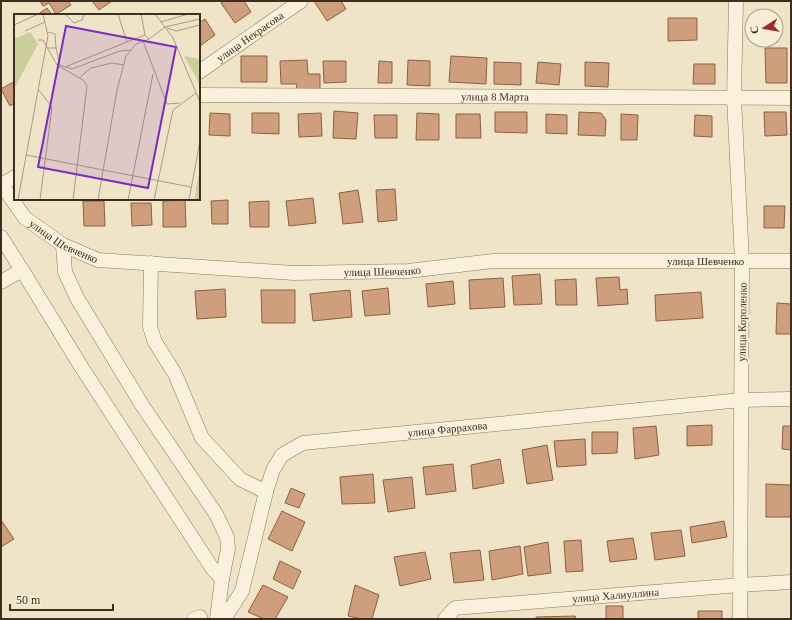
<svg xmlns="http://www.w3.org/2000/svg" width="792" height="620" font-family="'Times New Roman',serif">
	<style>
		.building { fill: #cf9f7d; stroke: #8d5f41 }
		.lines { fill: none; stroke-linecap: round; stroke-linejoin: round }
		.minor-casing { stroke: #8d765c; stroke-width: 15 }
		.minor { stroke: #faf1dc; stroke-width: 14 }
		.labels { text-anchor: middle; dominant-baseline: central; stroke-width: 4; stroke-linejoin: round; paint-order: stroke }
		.street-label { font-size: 11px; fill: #3d2e20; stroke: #f7eed8 }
		.inset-road { fill: none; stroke: #a89b85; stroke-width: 1 }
		.view { fill: #7b2cbf; fill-opacity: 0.15; stroke: #7b2cbf; stroke-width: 2 }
		.inset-edge { fill: none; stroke: #3d2e20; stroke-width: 2 }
	</style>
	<rect width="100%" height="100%" fill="#f0e4c8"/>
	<path class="building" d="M40,1h28l3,4 -15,9 -7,-11 -6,3z
		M92,1h20l-13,9z
		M224,1h20l7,11 -16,11 -14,-20z
		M314,1h27l5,8 -19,12z
		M47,8l5,7h-15z
		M668,18h29v22l-29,1z
		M205,19l10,16 -15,11 -1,-23z
		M765,48h22v35h-21z
		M241,56h26v26h-26z
		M451,56l36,2 -1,26 -37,-2z
		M307,60l1,14h12v15h-24l1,-5h-16l-1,-23z
		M408,60l22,1v25l-23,-1z
		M323,61h23v21l-22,1z
		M379,61l13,1v21h-14z
		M494,62l27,1v22l-27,-1z
		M538,62l23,2 -2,21 -23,-2z
		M585,62l24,1 -1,24 -23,-1z
		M694,64h21v20h-22z
		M15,81v22l-5,3 -9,-17z
		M334,111l24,2 -2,26 -23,-1z
		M495,112h32v21l-32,-1z
		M579,112l22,1 5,7 -1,16 -27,-1z
		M764,112h22l1,23 -22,1z
		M210,113l20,1v22l-21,-1z
		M252,113h27v21l-27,-1z
		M321,113l1,23 -23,1 -1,-23z
		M417,113l22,1v26h-23z
		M456,114h24l1,24h-25z
		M546,114l21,1v19l-21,-1z
		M621,114l17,1 -1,25h-16z
		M374,115h23v23h-22z
		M695,115l17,1v21l-18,-1z
		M395,189l2,31 -19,2 -2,-32z
		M358,190l5,32 -20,2 -4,-31z
		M313,198l3,25 -27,3 -3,-25z
		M185,200l1,27h-23v-26z
		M228,200v24h-16l-1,-23z
		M83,201h21l1,25h-21z
		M269,201v26h-19l-1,-25z
		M131,203h20l1,22 -20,1z
		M764,206h21l-1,22h-20z
		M540,274l2,30 -28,1 -2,-29z
		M619,277l1,13 7,-1 1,15 -30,2 -2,-28z
		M503,278l2,29 -35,2 -1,-29z
		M576,279l1,26h-21l-1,-25z
		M453,281l2,23 -27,3 -2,-23z
		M388,288l2,26 -25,2 -3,-25z
		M225,289l1,28 -29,2 -2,-28z
		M261,290h34v33h-33z
		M350,290l2,27 -39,4 -3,-27z
		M701,292l2,26 -47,3 -1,-26z
		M777,303l14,1v30h-15z
		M712,425v20l-25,1v-20z
		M656,426l3,29 -24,4 -2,-31z
		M783,426h8v24l-9,-1z
		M592,432h26l-1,21 -25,1z
		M585,439l1,26 -29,2 -3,-26z
		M547,445l6,35 -26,4 -5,-34z
		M500,459l4,24 -31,6 -2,-24z
		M453,464l3,27 -30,4 -3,-28z
		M373,474l2,29 -33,1 -2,-27z
		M412,477l3,31 -27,4 -5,-32z
		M766,484l25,1v32h-25z
		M291,488l14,6 -6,14 -14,-5z
		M282,511l23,11 -13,29 -24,-12z
		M1,520l13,19 -13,8z
		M724,521l3,16 -35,6 -2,-16z
		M681,530l4,26 -30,4 -4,-27z
		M633,538l4,21 -27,3 -3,-21z
		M581,540l2,31 -17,1 -2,-31z
		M548,542l3,31 -23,3 -4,-29z
		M520,546l3,28 -31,6 -3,-29z
		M480,550l4,30 -30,3 -4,-30z
		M425,552l6,27 -31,7 -6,-29z
		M280,561l21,10 -8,18 -20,-10z
		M263,585l25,12 -13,22h-11l-16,-7z
		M355,585l24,10 -7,24h-10l-14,-3z
		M606,606h17v13h-17z
		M698,611h24v8h-24z
		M575,616l1,3h-40v-2z"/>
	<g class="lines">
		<defs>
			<g id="minor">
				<path d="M736,1l-2,96 8,164 -2,358"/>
				<path id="s1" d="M199,72l102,-71"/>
				<path id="s2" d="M199,95l592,3"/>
				<path id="s3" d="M1,184l24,34 38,27 35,15 196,13 114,-2 85,-10h298"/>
				<path d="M1,185l14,-8"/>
				<path d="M1,237l21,33 -21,12"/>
				<path d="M63,245l2,27 12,26 65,107 74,109 11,23 1,12 -6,30"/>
				<path d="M151,263l-1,64 5,15 20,32 27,64 38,41 26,13"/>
				<path d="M22,270l60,98 130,200 10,11 -5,40"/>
				<path d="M194,619l6,-2"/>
				<path id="s4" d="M224,619l18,-28 24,-99 7,-22 9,-15 21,-12 438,-43 50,-1"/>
				<path id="s5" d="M445,619l10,-11 285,-23 51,-3"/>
			</g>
		</defs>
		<use href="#minor" class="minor-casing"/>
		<use href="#minor" class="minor"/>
	</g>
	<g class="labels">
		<g class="street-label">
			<text stroke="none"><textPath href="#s1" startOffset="62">улица Некрасова</textPath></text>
			<text stroke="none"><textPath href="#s2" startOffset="296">улица 8 Марта</textPath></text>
			<text stroke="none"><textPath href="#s3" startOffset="87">улица Шевченко</textPath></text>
			<text stroke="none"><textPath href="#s3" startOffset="735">улица Шевченко</textPath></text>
			<text stroke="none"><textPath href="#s3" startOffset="411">улица Шевченко</textPath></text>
			<text transform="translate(742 322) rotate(-89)">улица Короленко</text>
			<text stroke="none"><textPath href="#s4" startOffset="345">улица Фаррахова</textPath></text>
			<text stroke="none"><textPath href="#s5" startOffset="176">улица Халиуллина</textPath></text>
		</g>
	</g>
	<g transform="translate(14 14)">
		<rect width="186" height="186" fill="#f0e4c8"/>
		<path d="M16,18l8,12 -24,45v-50zM170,42l16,3v29l-4,-11zM186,155v31h-5l1,-12z" fill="#c9cf9b"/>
		<path class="inset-road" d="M51,0l9,9 8,-3 2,-6M104,0l9,28 18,-7 4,4 16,-12 35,-8M127,0l4,21M141,0l18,24 27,64M147,8l27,-8M0,11l24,-11M153,14l9,3 24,-6M11,17l20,-9M24,26h5l14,25 26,15 4,6 -14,114M129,27l24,63 13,-1M34,34h8l-1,-14 -7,-2M42,34l3,13M43,50l8,3 62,-25M52,53l6,2 48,-18 10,-1M65,64l12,-10 21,-5 12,2M24,75l14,18 -12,93M12,141l165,32M4,186l30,-164 -5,-22M84,186l19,-110 9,-34 10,-12 13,-5M114,186l25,-126M140,186l19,-90 23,-17M175,186l11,-59"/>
		<path class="view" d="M52,12l110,21 -28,141 -110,-21z"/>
		<rect width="186" height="186" class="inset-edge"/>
	</g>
	<rect width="792" height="620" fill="none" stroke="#3d2e20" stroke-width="4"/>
	<g transform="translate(764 28) rotate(259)"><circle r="19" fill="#f7eed8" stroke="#ada18e"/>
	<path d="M0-3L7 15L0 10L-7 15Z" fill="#9e2a2b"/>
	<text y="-6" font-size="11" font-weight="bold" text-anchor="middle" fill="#3d2e20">С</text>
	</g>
	<path d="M10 604v6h103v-6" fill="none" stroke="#3d2e20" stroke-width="2"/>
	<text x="16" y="604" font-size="12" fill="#3d2e20" stroke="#f7eed8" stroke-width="3" paint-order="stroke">50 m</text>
</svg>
